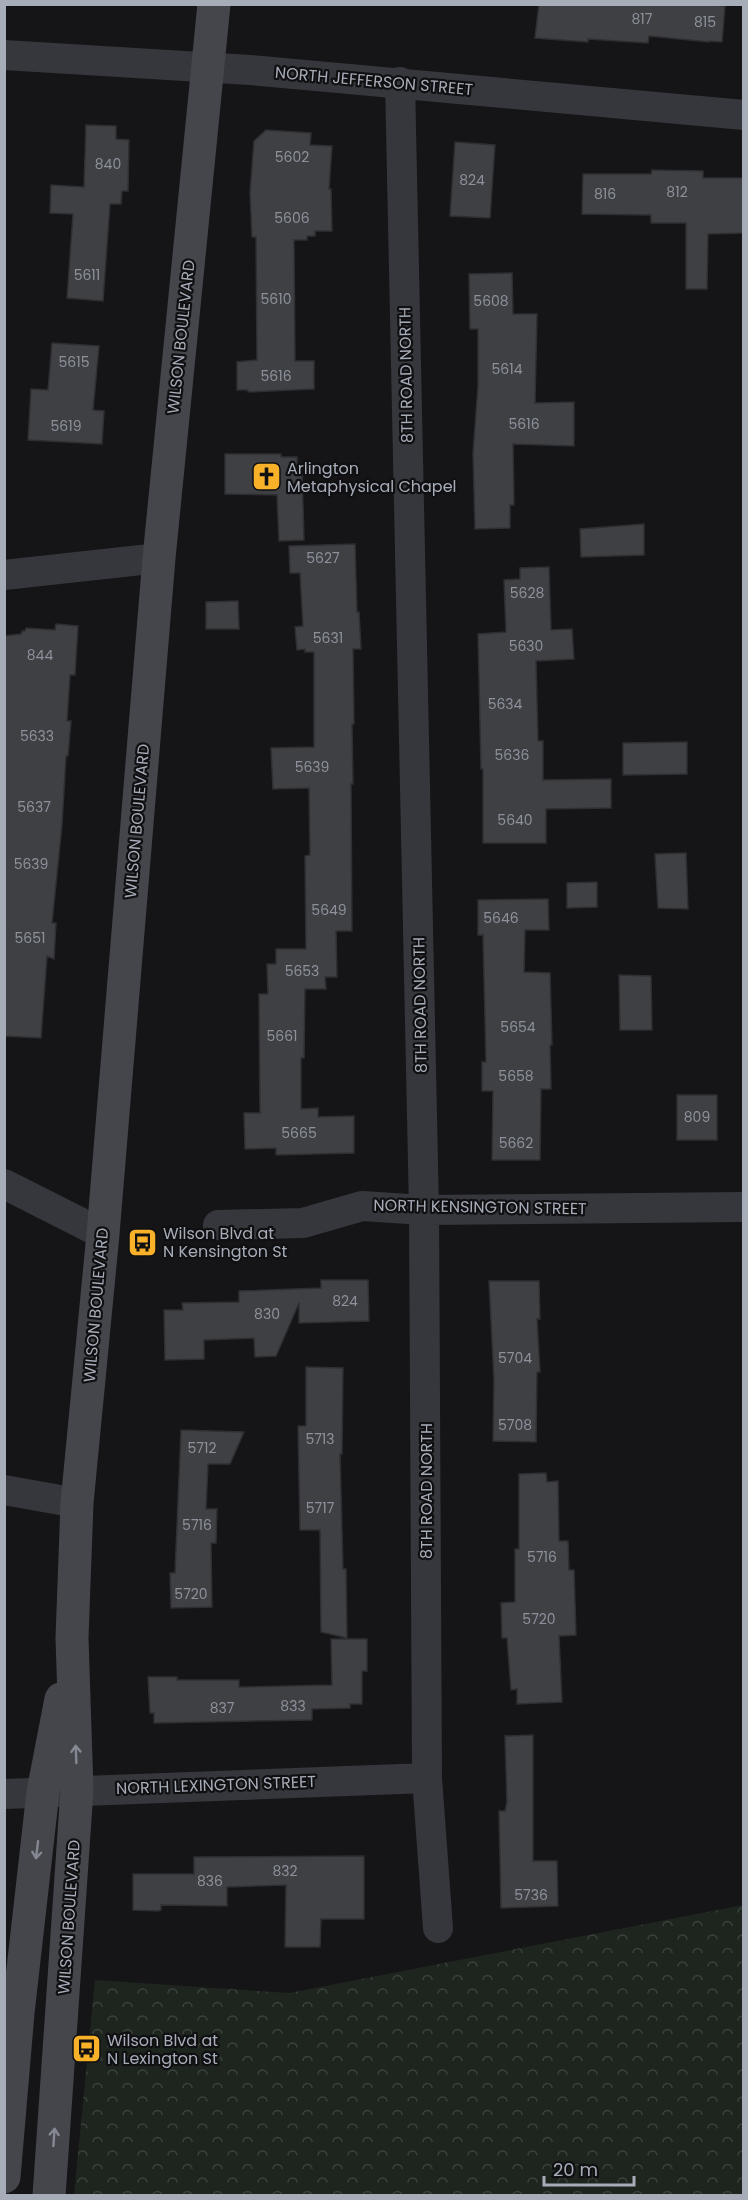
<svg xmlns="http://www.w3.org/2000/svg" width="748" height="2200" font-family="Poppins,sans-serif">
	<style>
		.forest { fill: url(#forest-crowns) }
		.building { fill: #3f4044; stroke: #2f2f33; stroke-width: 1.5 }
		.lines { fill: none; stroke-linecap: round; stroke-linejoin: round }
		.minor { stroke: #36373c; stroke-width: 30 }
		.secondary { stroke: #44464c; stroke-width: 33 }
		.oneway { stroke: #848892 }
		.labels { text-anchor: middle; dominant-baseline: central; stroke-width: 4.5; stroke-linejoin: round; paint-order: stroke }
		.number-label { font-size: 14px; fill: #8c919b }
		.street-label { font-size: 16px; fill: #a6acb8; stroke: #101012 }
		.poi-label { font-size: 16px; fill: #a6acb8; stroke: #101012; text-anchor: start }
	</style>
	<defs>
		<pattern id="forest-crowns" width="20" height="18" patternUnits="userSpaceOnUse" patternTransform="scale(1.5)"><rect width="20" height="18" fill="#1d251e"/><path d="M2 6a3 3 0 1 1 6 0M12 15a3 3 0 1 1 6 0" fill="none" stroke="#3b423d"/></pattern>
	</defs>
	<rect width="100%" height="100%" fill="#151517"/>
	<path class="forest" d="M743,1905v290h-669l21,-215 194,13z"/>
	<path class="building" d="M539,4h163l23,2 -3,36 -13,-1v1l-60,-6 -1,7 -60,-4v3l-53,-4z
		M86,125l30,1v13l13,1 -1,51h-6l-1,13h-11l-7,97 -36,-3 6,-84 -23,-1 1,-28 33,2z
		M266,130l45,3 -1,12 22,1 -3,43h2l1,42h-17v5h-8v4h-13l1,121h19v28l-66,3v-2h-11v-28l20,-2 -1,-123h-4l-2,-44 4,-52z
		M455,142l40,3 -5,73 -40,-2z
		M652,170l51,1v7h41v55l-36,1 -1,55h-21v-66h-35v-8l-69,-1 1,-40h68z
		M512,273l1,41h24l-2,89 39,-1v44l-61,-2 1,61h-4v23l-35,1 -2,-76 5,-67v-57h-8l-1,-55z
		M52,343l47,3 -6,64 11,1 -2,33 -74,-4 3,-51 17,1z
		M225,454h56v3h16v12h5l2,71 -25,1 -2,-46 -52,-1z
		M644,524v31l-63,2 -1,-28z
		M355,544l2,68h2l2,37h-8l1,75h-2l1,60h-2l1,147h-16l1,46h-12l1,12h-21l-1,69h-3v51l17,-1v9l36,-1v37l-78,2v-7l-31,1 -1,-36h16l-1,-119h9l-1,-30h9v-15h30l-1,-93 5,-1 -1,-67 -36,1 -2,-41 43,-1v-95h-9v-3l-8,1 -2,-23 8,-1 -3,-53h-10l-1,-27z
		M549,567l2,63 21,-1 2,30 -38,2 2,80h5v39l68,-1v29l-65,1v34h-63v-74h-2l-3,-135 28,-2 -2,-52 16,-1v-11z
		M238,601l1,28h-33v-27z
		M56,624l22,2 -3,49h-5l-3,46h4l-3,35h-2l-4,69 -10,98h4l-2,36 -7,-3 -6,82 -37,-2v-400l17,-2 1,-3h3l1,-3 29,2z
		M687,742v32l-64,1v-32z
		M686,853l2,56 -30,-1 -3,-54z
		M597,882v25l-30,1v-25z
		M548,899l1,31h-24l-1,42 26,1 2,72h-2l1,44h-10l-1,71h-48l1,-69h-11v-29h4l-3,-127h-5v-35z
		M619,975l32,1 1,54h-32z
		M677,1095h40v45h-40z
		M321,1280h47l1,41 -70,2v-20l-23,53 -21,1 -1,-19 -50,2v19l-39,1 -1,-50h19l-1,-7 57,-1v-11l82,-3z
		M489,1281h50l1,38h-3l3,53h-3l-1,70 -43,-1 1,-61z
		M306,1367l37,1 -1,86h-2l3,115h3l1,69 -26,-6 -1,-102h-20l-2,-104h8z
		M181,1430l63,2 -14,32h-22l-2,45h11l-1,34h-5l1,64 -41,1 -1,-35h5z
		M546,1473l1,9 11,-1 1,60h9l1,29h5l2,65 -17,1 3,66 -45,2v-15l-6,1 -4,-52h-5l-1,-35 14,-1v-53h4v-75z
		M331,1639h36v32h-5v33h-12v4l-38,1v11l-158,3v-10h-4l-2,-36h29v3h62v7l93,-2z
		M533,1735v126h24l1,45 -57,2 -2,-97h6l2,-9 -2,-66z
		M364,1856v63h-43l-1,28h-35l1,-62 -59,2v19l-66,-1v5l-3,1 -25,-1v-36h61v-17z"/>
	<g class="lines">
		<path class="minor" d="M4,55l246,15 494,45
			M400,82l24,1128 3,568 11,150
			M4,575l155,-17
			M4,1184l99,50
			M218,1225l85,-2 59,-17 62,4 320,-3
			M4,1490l73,13
			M4,1794l423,-16"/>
		<path class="secondary" d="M4,2177l14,-164 25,-221 18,-93
			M49,2196l28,-406 -5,-152 5,-135 26,-269 56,-676 55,-554"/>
	</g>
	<defs><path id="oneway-shaft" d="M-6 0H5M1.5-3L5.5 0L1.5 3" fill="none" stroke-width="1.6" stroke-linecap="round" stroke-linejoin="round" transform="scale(1.5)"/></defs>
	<g class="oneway">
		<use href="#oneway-shaft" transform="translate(76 1754) rotate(-92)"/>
		<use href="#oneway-shaft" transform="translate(37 1850) rotate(97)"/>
		<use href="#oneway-shaft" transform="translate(54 2137) rotate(-86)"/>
	</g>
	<defs>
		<symbol id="church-square" viewBox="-11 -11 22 22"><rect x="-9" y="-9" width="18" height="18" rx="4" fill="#fab12a" stroke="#101012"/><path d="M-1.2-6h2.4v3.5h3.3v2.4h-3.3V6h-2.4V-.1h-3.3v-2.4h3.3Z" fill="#111"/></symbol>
		<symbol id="bus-square" viewBox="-11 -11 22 22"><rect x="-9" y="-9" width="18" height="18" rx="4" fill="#fab12a" stroke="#101012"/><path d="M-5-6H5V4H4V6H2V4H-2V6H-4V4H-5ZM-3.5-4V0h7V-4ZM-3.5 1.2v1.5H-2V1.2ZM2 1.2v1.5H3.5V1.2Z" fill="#111"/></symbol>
	</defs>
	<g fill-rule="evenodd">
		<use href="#church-square" x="250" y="460" width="33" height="33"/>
		<use href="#bus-square" x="126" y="1226" width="33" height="33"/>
		<use href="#bus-square" x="70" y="2032" width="33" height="33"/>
	</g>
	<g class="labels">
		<g class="number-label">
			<text x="642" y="19">817</text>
			<text x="705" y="22">815</text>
			<text x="292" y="157">5602</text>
			<text x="108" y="164">840</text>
			<text x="472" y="180">824</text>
			<text x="677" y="192">812</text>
			<text x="605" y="194">816</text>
			<text x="292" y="218">5606</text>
			<text x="87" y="275">5611</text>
			<text x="276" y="299">5610</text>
			<text x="491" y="301">5608</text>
			<text x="74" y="362">5615</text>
			<text x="507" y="369">5614</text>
			<text x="276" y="376">5616</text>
			<text x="524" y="424">5616</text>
			<text x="66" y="426">5619</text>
			<text x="323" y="558">5627</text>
			<text x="527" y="593">5628</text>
			<text x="328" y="638">5631</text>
			<text x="526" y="646">5630</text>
			<text x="40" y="655">844</text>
			<text x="505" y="704">5634</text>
			<text x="37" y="736">5633</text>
			<text x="512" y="755">5636</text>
			<text x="312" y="767">5639</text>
			<text x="34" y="807">5637</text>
			<text x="515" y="820">5640</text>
			<text x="31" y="864">5639</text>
			<text x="329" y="910">5649</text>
			<text x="501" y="918">5646</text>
			<text x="30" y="938">5651</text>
			<text x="302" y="971">5653</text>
			<text x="518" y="1027">5654</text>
			<text x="282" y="1036">5661</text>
			<text x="516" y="1076">5658</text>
			<text x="697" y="1117">809</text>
			<text x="299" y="1133">5665</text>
			<text x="516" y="1143">5662</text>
			<text x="345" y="1301">824</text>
			<text x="267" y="1314">830</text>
			<text x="515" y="1358">5704</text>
			<text x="515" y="1425">5708</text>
			<text x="320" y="1439">5713</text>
			<text x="202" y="1448">5712</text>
			<text x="320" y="1508">5717</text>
			<text x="197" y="1525">5716</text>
			<text x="542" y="1557">5716</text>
			<text x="191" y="1594">5720</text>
			<text x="539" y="1619">5720</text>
			<text x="293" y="1706">833</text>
			<text x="222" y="1708">837</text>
			<text x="285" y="1871">832</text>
			<text x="210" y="1881">836</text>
			<text x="531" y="1895">5736</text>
		</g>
		<g class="street-label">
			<text transform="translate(374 81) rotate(5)">NORTH JEFFERSON STREET</text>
			<text transform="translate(181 337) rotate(-84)">WILSON BOULEVARD</text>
			<text transform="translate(406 375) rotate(-91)">8TH ROAD NORTH</text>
			<text transform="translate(137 821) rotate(-85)">WILSON BOULEVARD</text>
			<text transform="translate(420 1005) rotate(-91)">8TH ROAD NORTH</text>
			<text transform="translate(480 1207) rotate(1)">NORTH KENSINGTON STREET</text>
			<text transform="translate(96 1305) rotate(-85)">WILSON BOULEVARD</text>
			<text transform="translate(426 1491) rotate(-90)">8TH ROAD NORTH</text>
			<text transform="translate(216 1785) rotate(-2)">NORTH LEXINGTON STREET</text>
			<text transform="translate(69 1917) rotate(-86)">WILSON BOULEVARD</text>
		</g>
		<g class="poi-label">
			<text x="287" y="468">Arlington<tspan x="287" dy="18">Metaphysical Chapel</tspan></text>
			<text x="163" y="1233">Wilson Blvd at<tspan x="163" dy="18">N Kensington St</tspan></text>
			<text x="107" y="2040">Wilson Blvd at<tspan x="107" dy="18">N Lexington St</tspan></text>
		</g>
	</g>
	<rect width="748" height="2200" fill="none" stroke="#a6acb8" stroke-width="12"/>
	<path d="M544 2176v9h90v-9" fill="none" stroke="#a6acb8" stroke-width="3"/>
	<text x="553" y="2176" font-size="18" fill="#a6acb8" stroke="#101012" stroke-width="4.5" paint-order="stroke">20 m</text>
</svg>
